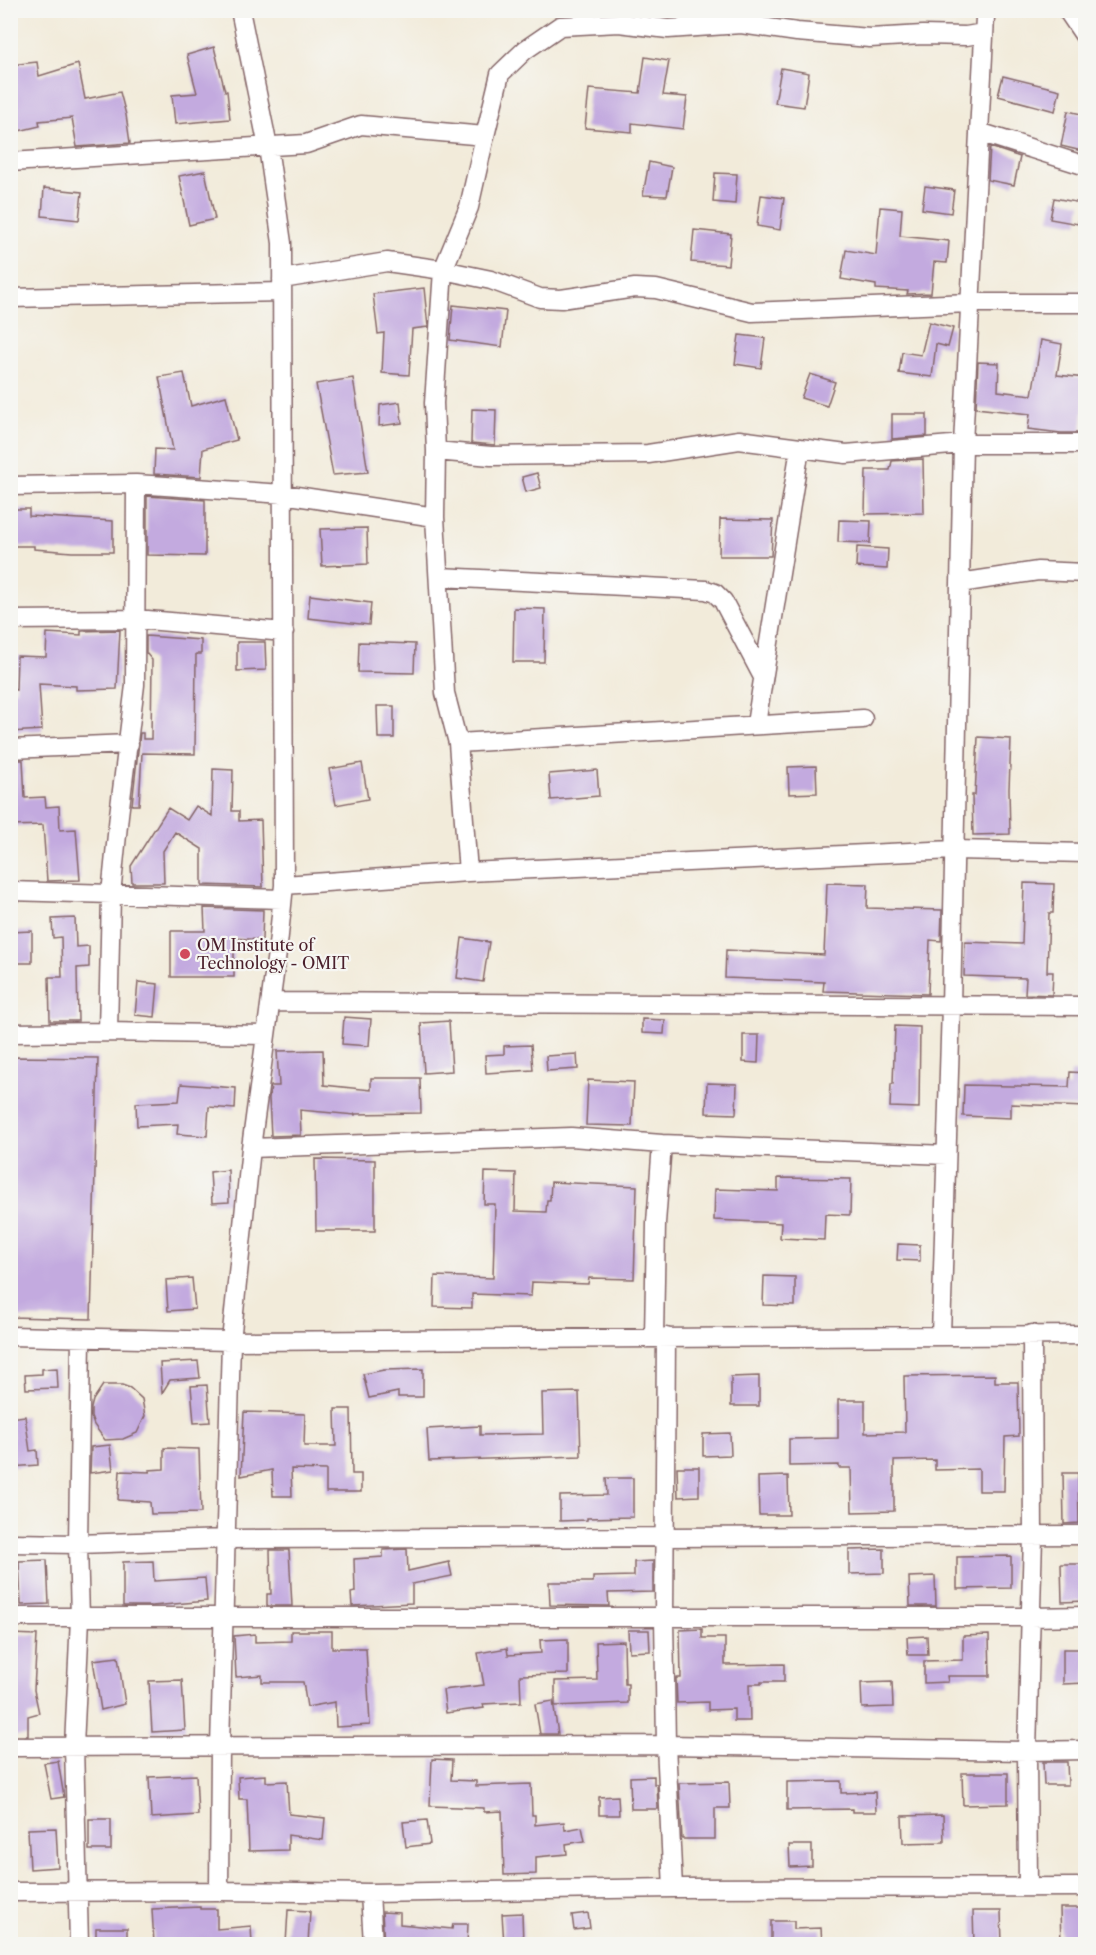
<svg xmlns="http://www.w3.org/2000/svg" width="1096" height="1955" font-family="'Libre Caslon Text',serif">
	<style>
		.building { fill: #c3aadf }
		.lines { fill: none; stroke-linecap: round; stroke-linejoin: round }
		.minor-casing { stroke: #856668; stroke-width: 21 }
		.minor { stroke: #fff; stroke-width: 18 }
		.poi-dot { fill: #d1495b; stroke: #f6f6f2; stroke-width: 2 }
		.labels { text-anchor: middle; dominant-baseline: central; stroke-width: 4.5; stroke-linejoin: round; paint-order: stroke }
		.poi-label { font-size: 16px; fill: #4a1f2b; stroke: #f6f6f2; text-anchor: start }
	</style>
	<rect width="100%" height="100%" fill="#f6f6f2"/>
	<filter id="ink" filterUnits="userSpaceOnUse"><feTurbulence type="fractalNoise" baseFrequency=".0167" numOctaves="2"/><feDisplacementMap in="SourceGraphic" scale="12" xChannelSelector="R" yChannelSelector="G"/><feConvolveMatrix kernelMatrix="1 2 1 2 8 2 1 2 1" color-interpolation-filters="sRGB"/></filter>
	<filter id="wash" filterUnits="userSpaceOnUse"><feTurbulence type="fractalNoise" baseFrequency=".008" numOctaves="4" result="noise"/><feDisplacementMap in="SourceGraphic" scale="24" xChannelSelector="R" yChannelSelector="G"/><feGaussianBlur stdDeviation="1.35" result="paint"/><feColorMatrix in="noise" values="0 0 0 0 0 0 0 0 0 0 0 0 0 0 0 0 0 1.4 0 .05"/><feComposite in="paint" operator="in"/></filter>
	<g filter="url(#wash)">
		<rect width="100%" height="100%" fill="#f2ebda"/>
		<g id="blocks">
			<path class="building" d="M214,47l11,44h2l3,28 -55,5 -3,-29 25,-2 -10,-38z
				M645,57l24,4 -6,34 24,2 -4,32 -51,-6v9l-47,-4 4,-39 51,4z
				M37,62l2,14 39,-12 7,35 35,-7 6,23 4,28 -53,4 -5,-29 -33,3 1,5 -30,7v-68z
				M781,68l28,5 -5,34 -29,-4z
				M1003,76l57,14 -5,21 -57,-15z
				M1068,111l18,4v17l-4,19 -21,-5z
				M990,147l30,10 -6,28 -26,-5z
				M649,162l23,5 -5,29 -24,-1z
				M205,171l10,48 -26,6 -10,-49z
				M715,173l22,1 -2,30 -22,-2z
				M925,186l29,4 -3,23 -29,-4z
				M44,188l38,4 -3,28 -37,-4z
				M761,195l23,3 -4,32 -23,-4z
				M1054,198l27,5 -3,21 -28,-5z
				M880,207l22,2 -2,27 49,5 -2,22 -13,-1 -3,31 -24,1 1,-3 -32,-2v-4l-35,-6 5,-29 30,5z
				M694,230l37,4 -3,31 -37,-3z
				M424,288l4,39 -16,2 -3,46 -27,-2 2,-40 -6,1 -5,-40z
				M453,305l53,6 -4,36 -52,-7z
				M929,322l24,6 -5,19 -12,-3 -4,33 -33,-4 3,-21 19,3z
				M739,335l26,3 -4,30 -26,-4z
				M1041,340l21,4 -5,31 29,3 -5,55h-20l-33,-4 2,-15 -54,-6 2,-46 21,1 -1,28 34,4z
				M184,373l7,33 35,-10 11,44 -34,9 -2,28 -47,-3 1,-25 18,1 -14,-73z
				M810,374l25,8 -8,24 -26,-8z
				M353,378l15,94 -35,3 -17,-91z
				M400,402l2,21 -23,3 1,-21z
				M472,409l24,1 -1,35 -24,-2z
				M892,414h35v22l-35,3z
				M923,459l1,54 -59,1 1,-44h24l2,-9z
				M537,473l4,15 -15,4 -4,-15z
				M147,496l58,4v56l-58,-1z
				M11,509h18v7l84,5v31h-41l-38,-3v-3h-23z
				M720,519l53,1 -2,36h-52z
				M839,520l32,1 -1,22 -32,-1z
				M367,528l1,36 -46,2 -2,-37z
				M857,547l31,2 -1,20 -31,-2z
				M310,595l61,8 -2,22 -61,-7z
				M514,608l31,1 -1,53h-31z
				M120,630l-3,59 -41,1v-4l-37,-2 3,46 -32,2v-43l6,1 1,-34 29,1 1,-24 34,2v-4z
				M146,636l55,4v14h-5l-1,100 -53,-1 -3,52h-7l8,-72h3v6h8l1,-79 -6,-7z
				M237,642h28l1,28 -29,1z
				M359,642l56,2 -1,29 -56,-1z
				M377,706h17v32h-16z
				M978,737l33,2 -2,50 1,45 -37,1 -1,-40h3z
				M10,760h13l2,38 20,-1 1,10 13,-1 1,24 16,-1 4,51 -33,1 -4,-56 -33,1z
				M362,763l6,36 -32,6 -7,-36z
				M816,766l1,27 -28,1 -1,-27z
				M213,769l20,1 -1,41h7v10l22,-1 2,67 -60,-2 -1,-1v-35l-27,-17 -12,19 1,32h-32l-1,-17 37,-58 19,12 9,-14 16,10z
				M597,770l2,26 -48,4 -2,-26z
				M827,883l41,1 -1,24 75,2 -1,31 -11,-1 -2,54 -105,-3 1,-9 -99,-4 1,-28 98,5z
				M1024,883l30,1 -1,29h-4l-2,59h6l-1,23 -27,-1 1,-16 -62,-2 1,-34 57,2z
				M204,908l59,2 -1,30 -28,-2v39h-63v-46h34z
				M75,918l1,29 13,-1v21l-12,1 1,53h-28l-1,-44h13l-1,-40 -8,1 -1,-19z
				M32,931v32h-22v-31z
				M462,938l27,4 -6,40 -26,-4z
				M138,982l20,2 -3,33 -20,-2z
				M344,1017l27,2 -2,27 -27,-2z
				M642,1019l23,1 -1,14 -22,-1z
				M449,1021l3,50 -28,2 -3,-50z
				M895,1026l25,1 -1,81 -29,-1 1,-23h2z
				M743,1035h16l-1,28 -15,-1z
				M531,1045l2,25 -47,3 -1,-18 19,-1v-8z
				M323,1050l1,35 47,5v-12h49l1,35 -66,1v1l-55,-5 1,25 -30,1 -2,-38 2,-12h8l-2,-35z
				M577,1054l1,15 -31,2 -1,-15z
				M10,1057l88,1 -7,261 -81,-2z
				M1070,1072l16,1v34l-75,-3v14l-48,-2 1,-31 105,2z
				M588,1080l46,2 -2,44 -46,-1z
				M707,1083l30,1 -1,30 -30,-1z
				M181,1084l55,4 -1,21 -26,-2 -2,29 -30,-2 1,-10 -41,2 -1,-23 43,-2z
				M315,1159l60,1v71h-59z
				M228,1170l1,32 -17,1 -2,-31z
				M485,1172l31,1 -1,38 31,1 1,-12h3l1,-18 86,4 -3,93 -45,-1 -1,6 -56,-2 -1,14 -59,-2v14l-38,-1 1,-31 58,2 2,-74h-11z
				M778,1178l73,1 -1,36 -25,-1 -1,26 -44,-2 1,-15 -67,-3 1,-31 63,2z
				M898,1244l22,1v16l-23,-1z
				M764,1276l31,1v29l-32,-1z
				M192,1278l3,31 -27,2 -2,-31z
				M198,1361l2,17 -30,2 -8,13 -2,-30z
				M57,1368l1,20 -32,1 -1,-14 17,-1v-5z
				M423,1369v28h-25v-5l-29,6 -6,-24 21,-4z
				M995,1375v7h23l1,54 -14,1 -1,54h-25v-22l-44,1v-10l-41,1v50l-42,1 -1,-44h-12v-3l-50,1v-27l49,-1v-38h27v33l40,-1 -1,-56z
				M759,1376v30h-28v-29z
				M103,1385h19l8,3 12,11 3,17 -8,17 -14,6 -18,1 -11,-15 -3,-8v-9l2,-8z
				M207,1385l3,37 -16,1 -3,-37z
				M579,1392l2,64 -152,5 -2,-32 53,-3v9l63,-1 -1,-41z
				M335,1409h16l1,65h9v18h-35v-22l-35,-1 1,27h-19l-1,-26 -31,6 3,-64 61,2 -1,32h32z
				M25,1416l5,35 7,-1 1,15 -28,2v-29h3l-3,-20z
				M730,1433l1,22 -28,1v-22z
				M110,1445l3,25 -23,3 1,-26z
				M164,1448l35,1 2,64 -50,1 -1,-12 -32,-2 2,-29 30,1 -1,-2 15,-1z
				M677,1467h22v29l-21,1z
				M1063,1473h15l1,50 -15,1z
				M788,1476l1,39h-30l-1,-38z
				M606,1478h27v39l-46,1v2l-27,1v-25l47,-1z
				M407,1549l1,22 41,-9 3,14 -40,8v19l-60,3 -1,-13 4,-1 -1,-33 29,-2v-7z
				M884,1549v24l-35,1v-24z
				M270,1550h19l3,56h-25v-12h4z
				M1011,1556v32l-54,1v-32z
				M47,1560l2,44 -28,1 -2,-44z
				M153,1561l1,20 51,-3 2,23 -55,5h-29v-44z
				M653,1561v31l-45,1 1,13 -59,-1 -1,-23h44v-5l41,-1v-14z
				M1061,1564h24v37l-23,1z
				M935,1576l1,30h-26l-1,-29z
				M702,1629v9h23v27l59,-1v18h-23v2h-12l1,37h-16v-12l-26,1v-8l-31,1 -1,-25h5l-1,-48z
				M628,1630h21l1,21 -21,1z
				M291,1631h41v17h34l4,77 -34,2 -1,-25 -28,5 -4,-25h-41v-7l-26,2 -2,-41 21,-2v8l36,-1z
				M11,1634l26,1 -3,55 5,23 -11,3v20h-16z
				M989,1635l1,41h-43l1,6 -24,1v-22l39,-1v-24z
				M927,1636l1,19h-20l-1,-18z
				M568,1639v35l-48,1 1,27 -38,2 1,4 -38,5 -3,-23 41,-5 -6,-32 29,-5 1,7 33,-2 -1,-13z
				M624,1641l1,43h3v19l-73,3v-25l42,-1 -1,-38z
				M1063,1649h23v34l-23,1z
				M118,1657l7,47 -24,6 -8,-50z
				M182,1680l3,50 -33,2 -3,-51z
				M892,1682l1,25 -31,1 -1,-25z
				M553,1701l5,33h-18l-5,-30z
				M432,1759l20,1 -1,20 25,1v5l55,-2 1,31h3v10l29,-3 1,8 17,-3 3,14 -19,3 1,10 -31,3v17l-32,1 -2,-64 -18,1v-4l-54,-2z
				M58,1761l6,36 -13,2 -7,-36z
				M1043,1762h24l1,23h-24z
				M962,1773h46v31l-45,1z
				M196,1775l2,40 -47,3 -2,-41z
				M266,1775v7l21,-1 2,33 36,4 -2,22 -35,-5v15l-39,1 -2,-52h-8l-1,-22z
				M654,1776v8h3l1,25h-27l-1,-32z
				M841,1781v12l34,-1 1,20h-24v-3l-65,1v-28z
				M729,1782l1,26h-15v31h-33l-3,-56z
				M618,1796l1,19h-20v-18z
				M943,1815l1,27 -41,1 -1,-27z
				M89,1819h22v31h-22z
				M427,1820l3,24 -24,3 -3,-25z
				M56,1828l2,39 -28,2 -2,-40z
				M789,1845h23v21l-22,1z
				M200,1907v2h17v20l34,-3 1,18h-98l-2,-35z
				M1060,1908h26v36h-25z
				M288,1910l22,1 -2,33h-22z
				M973,1911h28l1,33h-28z
				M382,1912l18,1v11l52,5 1,-5h15l-1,20h-83z
				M522,1913l1,31h-19l-2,-30z
				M588,1913l2,15 -16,2 -2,-15z
				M771,1921h23v8l27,-1 1,16h-51z
				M96,1928h31v16h-31z"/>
		</g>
	</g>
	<g filter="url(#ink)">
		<use href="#blocks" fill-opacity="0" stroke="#856668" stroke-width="1.5"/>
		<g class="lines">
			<defs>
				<path id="minor" d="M1067,10l19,28
					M979,132l107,34
					M485,136l15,-62 25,-24 35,-24 59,-3 49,6 73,-5 56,8 73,6 53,-3 43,1 18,-3
					M10,162l296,-18 55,-19 124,11 -16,71 -26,63 -9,133 2,48 -1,66 10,176 13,50 10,129
					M282,279l105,-17 56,8 48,10 49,18 21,1 74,-11 21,1 96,23 218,-9h116
					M10,298l272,-6
					M436,451l55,5 157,-2 91,-14 107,14 117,-10h123
					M10,486l126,-2 147,10 152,23
					M439,577l267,13 9,3 8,8 40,76
					M960,583l78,-12 48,2
					M10,620l126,-1 148,13
					M756,724l44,-276
					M458,743l405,-24
					M10,749l119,-5
					M284,885l184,-13 486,-22 132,3
					M10,891l272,8
					M271,1002l815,4
					M108,1032l3,-138 8,-79 16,-130 1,-201
					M10,1033l98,-1 157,3
					M251,1148l320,-11 91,7 284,11
					M941,1335l10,-329 12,-562 22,-427 2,-7
					M10,1336l221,5 855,-6
					M654,1337l2,-114 6,-79
					M666,1337l-2,280 2,128 7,143
					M10,1543l68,1 147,-5 861,-4
					M10,1617h1020l56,-1
					M10,1747l656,-2 361,6 59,-1
					M1028,1887l-1,-136 6,-214 -1,-203
					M219,1891l1,-144 11,-406 20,-193 27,-203 6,-60 -2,-642 -14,-96 -28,-137
					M10,1892l209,-1 151,2 303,-5 413,-1
					M370,1893l3,51
					M79,1944l-5,-198 6,-128 -2,-74 3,-206"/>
			</defs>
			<use href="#minor" class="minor-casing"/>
			<use href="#minor" class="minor"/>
		</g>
	</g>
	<circle class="poi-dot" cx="185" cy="954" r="6"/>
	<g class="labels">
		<g class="poi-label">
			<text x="197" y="945">OM Institute of<tspan x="197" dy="18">Technology - OMIT</tspan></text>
		</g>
	</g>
	<rect width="1096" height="1955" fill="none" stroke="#f6f6f2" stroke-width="36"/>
</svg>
